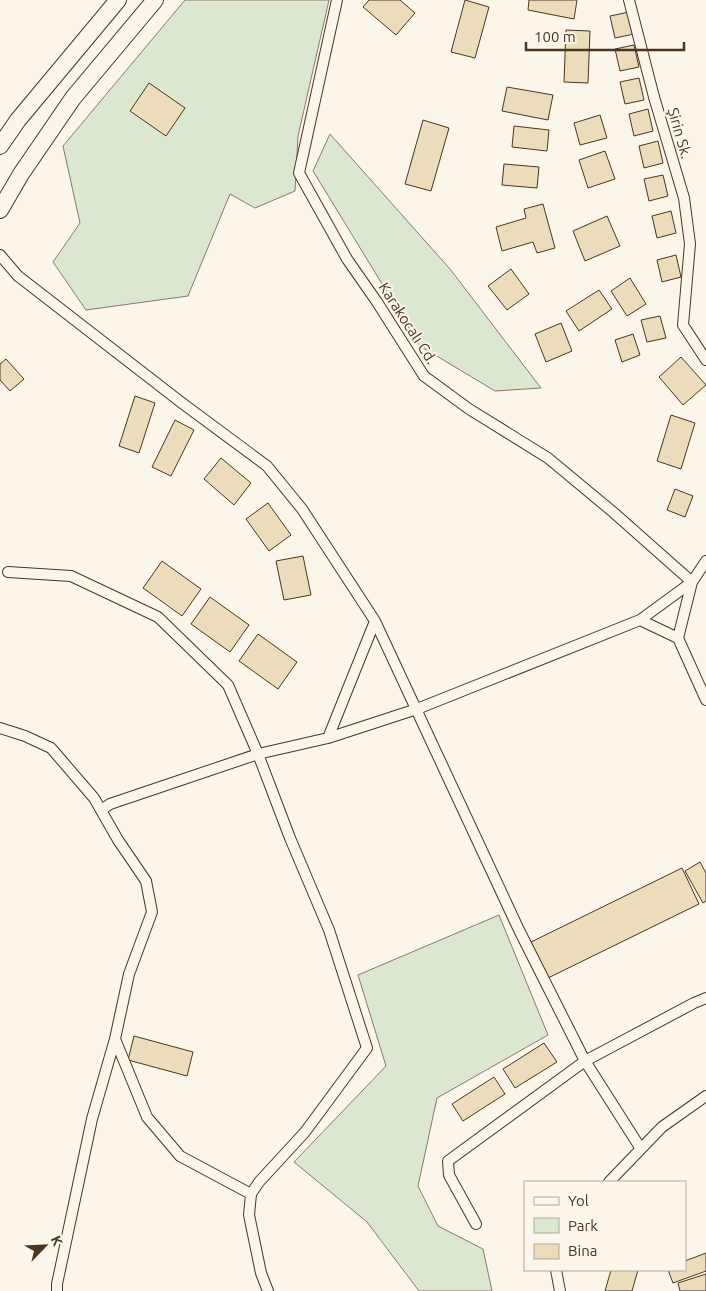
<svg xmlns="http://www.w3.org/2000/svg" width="706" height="1291" font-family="Ubuntu,sans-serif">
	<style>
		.green { fill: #dce7d0; stroke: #887966 }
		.building { fill: #ecdcbc; stroke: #4a3520 }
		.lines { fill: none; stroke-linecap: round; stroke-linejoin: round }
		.minor-casing { stroke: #4a3520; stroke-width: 12 }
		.trunk-casing { stroke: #4a3520; stroke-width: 18 }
		.minor { stroke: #fbf6e9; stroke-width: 10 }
		.trunk { stroke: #fbf6e9; stroke-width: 16 }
		.labels { text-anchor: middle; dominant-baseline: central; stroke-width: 4; stroke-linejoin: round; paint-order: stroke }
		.street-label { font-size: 15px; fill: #4a3520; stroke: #fbf6e9 }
	</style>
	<rect width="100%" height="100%" fill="#fbf6e9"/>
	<path class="green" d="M185,0h144l-31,136 -3,55 -40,17 -25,-14 -42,102 -102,14 -33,-48 27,-39 -17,-77z
		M330,134l120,135 91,119 -46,3 -75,-45 -107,-175z
		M499,915l49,120 -111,63 -19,88 20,40 45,23 9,42h-73l-52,-69 -73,-60 92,-96 -28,-91z"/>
	<path class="building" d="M369,0h31l15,13 -19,22 -33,-28z
		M465,0l24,7 -14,51 -24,-6z
		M529,0h48l-3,19 -46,-9z
		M629,12l5,22 -19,4 -5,-22z
		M566,30l24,1 -2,52 -24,-1z
		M634,45l5,22 -19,4 -5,-22z
		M639,78l5,22 -19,4 -5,-22z
		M149,83l36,25 -19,28 -36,-25z
		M507,87l46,8 -5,25 -46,-9z
		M648,109l5,22 -19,5 -5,-22z
		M600,115l7,23 -27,7 -6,-22z
		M423,120l26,8 -18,63 -26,-7z
		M514,126l35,4 -2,21 -35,-4z
		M658,141l5,22 -19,5 -5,-22z
		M605,151l10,28 -27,9 -9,-28z
		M504,164l35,3 -2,21 -35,-3z
		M663,175l5,21 -19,5 -5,-22z
		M543,204l12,44 -18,5 -4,-11 -31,9 -6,-24 30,-9 -2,-9z
		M671,211l5,22 -19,5 -5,-22z
		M607,216l13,30 -35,15 -12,-30z
		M676,255l5,22 -19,5 -5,-22z
		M511,269l18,25 -22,16 -19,-24z
		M630,278l16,26 -19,12 -16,-25z
		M599,290l13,19 -33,22 -13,-20z
		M660,316l6,22 -19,4 -6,-22z
		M561,323l11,28 -26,11 -11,-28z
		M633,334l7,21 -18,7 -7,-22z
		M681,357l25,28 -23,20 -24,-28z
		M6,359l18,20 -14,12 -10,-11v-16z
		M135,396l20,7 -16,50 -20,-7z
		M671,415l24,8 -14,46 -24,-8z
		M175,420l19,10 -23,46 -19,-9z
		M221,458l30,25 -17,22 -30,-26z
		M675,489l18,7 -8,21 -18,-7z
		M268,503l23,32 -22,16 -23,-32z
		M303,556l8,39 -27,5 -8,-39z
		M162,561l39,28 -19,27 -39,-28z
		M210,597l39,28 -19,27 -39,-28z
		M258,634l39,28 -19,27 -39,-28z
		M700,862l6,11v28l-3,2 -18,-32z
		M682,868l17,36 -151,74 -17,-36z
		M134,1036l59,16 -6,24 -59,-16z
		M544,1043l13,19 -42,26 -12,-19z
		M494,1077l11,17 -42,27 -11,-17z
		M706,1253v18l-33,12 -5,-13h17v-9z
		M611,1270h27l-6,21h-27z
		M706,1274v17h-26l-2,-8z"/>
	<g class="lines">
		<defs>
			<path id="minor" d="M337,0l-38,173 48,86 30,43 47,74 45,33 79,49 65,54 79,70
				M629,0l25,97 30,101 6,46 -7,81 23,35
				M0,255l18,21 164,127 85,63 35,43 73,112 144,309 66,131 56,88
				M8,572l63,4 87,41 70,68 30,69 32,84 39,92 38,118 -62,84 -46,50 -8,12 -2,21 12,58 7,18
				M692,582l-14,56 28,62
				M678,638l-38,-18 52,-38 14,-21
				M0,728l25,8 26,12 43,50 24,42 28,41 6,31 -23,62 -14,65 -23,80 -35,165v7
				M328,738l47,-117
				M101,810l9,-6 148,-50 70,-16 89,-29 223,-89
				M115,1039l32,78 33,39 71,38
				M609,1182l53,-55 44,-31
				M476,1224l-27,-49 -1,-14 137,-100 109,-58 12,-5
				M556,1270l4,21"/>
			<path id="trunk" d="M0,146l18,-26 100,-120
				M0,210l21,-36 52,-76 82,-98"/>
		</defs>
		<use href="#minor" class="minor-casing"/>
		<use href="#trunk" class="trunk-casing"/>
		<use href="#minor" class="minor"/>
		<use href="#trunk" class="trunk"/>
	</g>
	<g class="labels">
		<g class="street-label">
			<text transform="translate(680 133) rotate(74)">Şirin Sk.</text>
			<text transform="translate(408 323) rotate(57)">Karakocalı Cd.</text>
		</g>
	</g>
	<rect x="524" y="1181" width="162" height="90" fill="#fbf6e9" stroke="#b4a999"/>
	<rect x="534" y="1197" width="25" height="8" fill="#fbf6e9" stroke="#b4a999"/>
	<text x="568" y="1206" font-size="15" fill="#4a3520">Yol</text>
	<rect x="534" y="1218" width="25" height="15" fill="#dce7d0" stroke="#b4a999"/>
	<text x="568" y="1231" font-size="15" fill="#4a3520">Park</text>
	<rect x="534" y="1244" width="25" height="15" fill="#ecdcbc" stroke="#b4a999"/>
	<text x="568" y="1256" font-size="15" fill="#4a3520">Bina</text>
	<g transform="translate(45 1246) rotate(66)" stroke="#fbf6e9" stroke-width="4" paint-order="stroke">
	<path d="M0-4L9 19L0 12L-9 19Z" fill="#4a3520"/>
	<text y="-8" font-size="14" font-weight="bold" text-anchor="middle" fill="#4a3520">K</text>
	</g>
	<path d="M526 42v8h158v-8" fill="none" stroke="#4a3520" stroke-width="2.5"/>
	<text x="534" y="42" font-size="15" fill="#4a3520" stroke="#fbf6e9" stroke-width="4" paint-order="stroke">100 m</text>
</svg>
